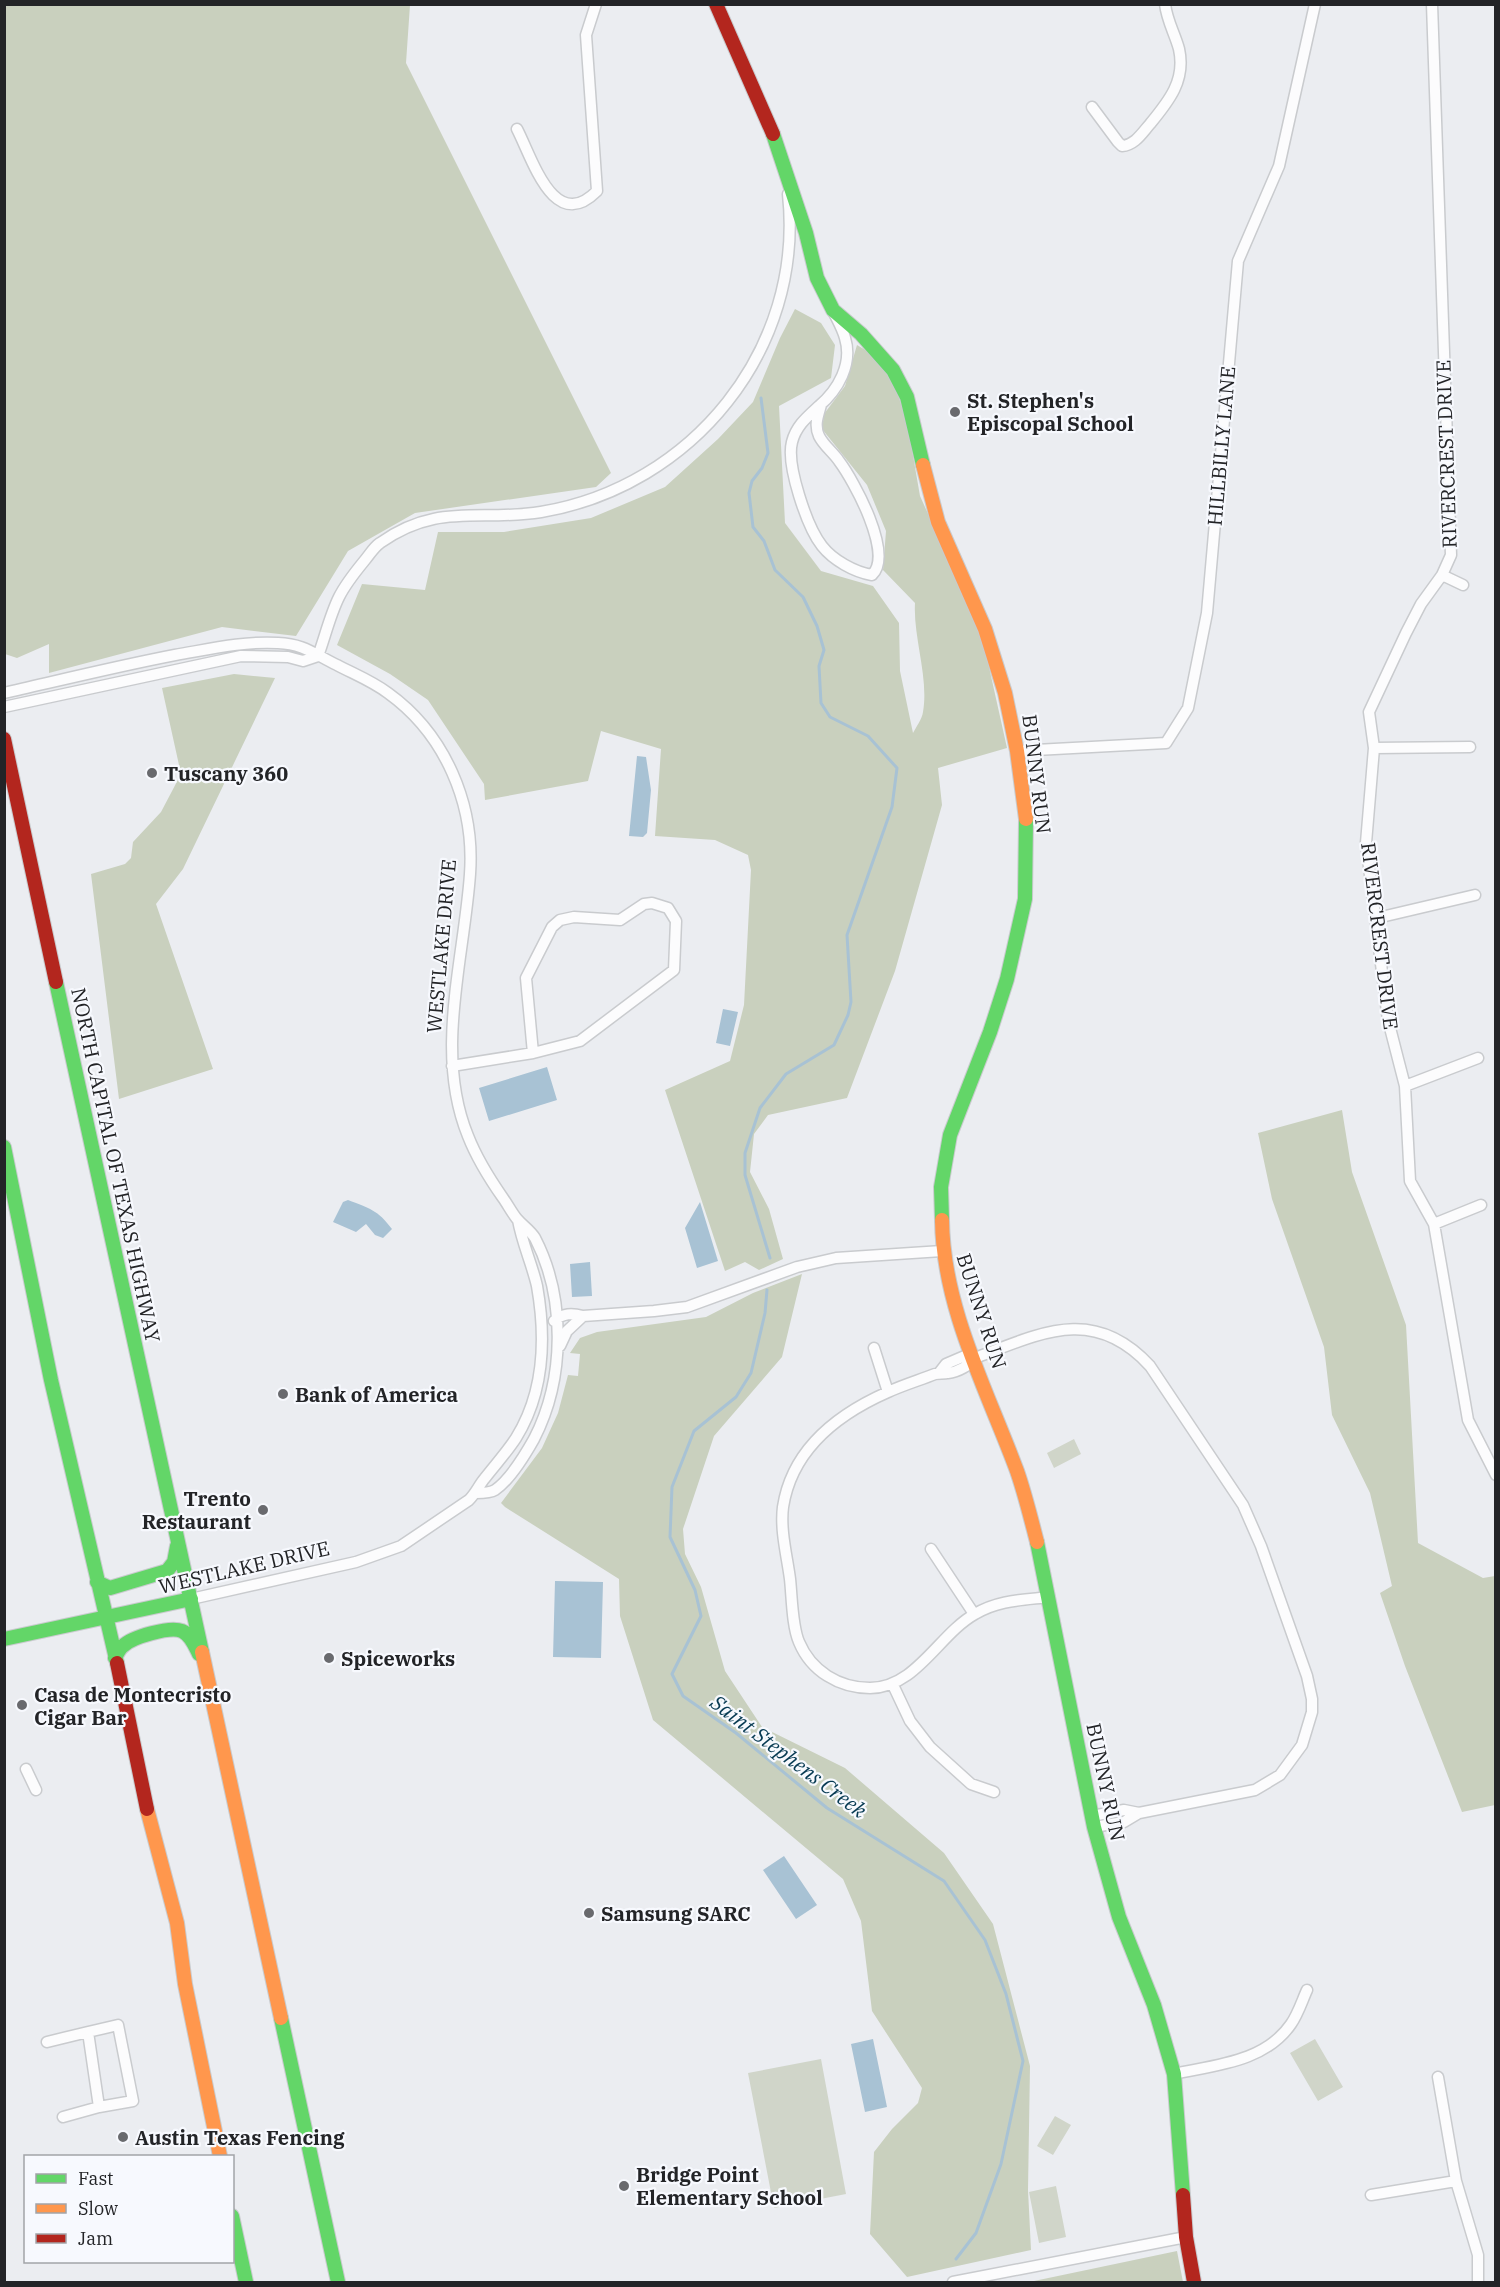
<svg xmlns="http://www.w3.org/2000/svg" width="1500" height="2287" font-family="'IBM Plex Serif',serif">
	<style>
		.green { fill: #d0d5c9 }
		.forest { fill: #c9d0be }
		.water { fill: #a8c2d4 }
		.lines { fill: none; stroke-linecap: round; stroke-linejoin: round }
		.stream { stroke: #a8c2d4; stroke-width: 3 }
		.street-casing { stroke: #c9cbce; stroke-width: 13 }
		.fast-casing { stroke: #c9cbce; stroke-width: 16 }
		.slow-casing { stroke: #c9cbce; stroke-width: 16 }
		.jam-casing { stroke: #c9cbce; stroke-width: 16 }
		.street { stroke: #fcfcfd; stroke-width: 10 }
		.fast { stroke: #63d668; stroke-width: 14 }
		.slow { stroke: #ff974d; stroke-width: 14 }
		.jam { stroke: #b3261e; stroke-width: 14 }
		.poi-dot { fill: #696a6e; stroke: #f7f9fe; stroke-width: 2 }
		.labels { text-anchor: middle; dominant-baseline: central; stroke-width: 4.5; stroke-linejoin: round; paint-order: stroke }
		.poi-label { font-size: 20px; font-weight: bold; fill: #232427; stroke: #f7f9fe; text-anchor: start }
		.street-label { font-size: 20px; fill: #232427; stroke: #f7f9fe }
		.water-label { font-size: 21px; font-style: italic; fill: #083b53; stroke: #f7f9fe }
	</style>
	<rect width="100%" height="100%" fill="#ebedf1"/>
	<path class="green" d="M1074,1439l7,15 -27,14 -7,-15z
		M1315,2039l28,48 -25,14 -28,-48z
		M821,2059l25,135 -72,14 -26,-135z
		M1055,2116l16,9 -18,30 -16,-9z
		M1056,2186l10,51 -27,6 -10,-51z"/>
	<path class="forest" d="M5,4l405,1 -4,58 205,410 -15,14 -181,26 -67,38 -52,85 -74,-9 -173,46v-29l-32,14 -12,-4z
		M795,309l26,14 14,22 -4,33 -52,28 6,117 36,48 52,15 26,37 1,48 13,62c3,-6 9,-14 10,-21 6,-35 -10,-74 -8,-109l-32,-33 3,-39 -19,-46 -45,-56 2,-15 21,-28 12,-41 10,6 24,24 16,46 13,75 61,135 26,117 -69,20 4,37 -47,166 -48,127 -79,17 -14,19 -4,38 19,37 14,50 -24,11 -14,-8 -20,9 -60,-181 65,-29 14,-56 7,-135 -3,-15 -33,-15 -60,-4 6,-87 -60,-18 -13,50 -103,19 -1,-16 -56,-84 -38,-26 -53,-29 25,-61 63,6 13,-58h66l87,-14 74,-31 53,-48 35,-37 27,-64z
		M234,674l41,4 -92,191 -27,35 57,165 -94,30 -28,-225 34,-10 6,-6 2,-16 28,-30 20,-38 -19,-86z
		M1342,1110l10,62 54,153 12,218 65,35 12,-2v229l-33,7 -57,-146 -25,-73 12,-7 -22,-93 -38,-78 -8,-68 -52,-148 -14,-66z
		M802,1274l-20,83 -68,79 -31,93 2,25 16,33 24,84 37,56 83,41 99,85 49,71 37,142 -2,124 3,60 -124,27 -37,-43 4,-82 18,-23 26,-26 4,-15 -50,-77 -11,-90 -18,-42 -190,-159 -33,-104 -1,-37 -114,-72 -4,-4 41,-55 16,-35 10,-38 10,1 2,-22 -10,-1 10,-15 17,-6 109,-15 47,-24z
		M1177,2251l6,31h-154l5,-1z"/>
	<path class="water" d="M637,756l9,1 5,33 -4,43 -4,4 -14,-1z
		M723,1009l15,3 -8,34 -14,-3z
		M547,1067l10,33 -68,21 -10,-33z
		M348,1200c21,8 30,10 44,29l-9,9 -8,-3 -9,-11 -10,8 -23,-10 10,-20z
		M700,1202l18,59 -21,7 -12,-40z
		M590,1262l2,34 -20,1 -2,-33z
		M555,1581l48,1 -2,76 -48,-1z
		M784,1856l33,49 -21,14 -33,-49z
		M873,2039l14,68 -22,5 -14,-68z"/>
	<g class="lines">
		<path class="stream" d="M761,398l7,55 -6,15 -10,13 -3,12 4,34 11,14 11,29 28,27 14,29 7,24 -5,16 2,37 9,14 38,19 29,32 -5,39 -45,128 4,67 -3,13 -14,30 -48,29 -26,34 -15,45v22l25,83
			M767,1290l-2,23 -14,60 -15,24 -42,34 -22,56 -2,50 25,53 6,26 -29,58 11,22 53,37 91,75 117,73 41,59 21,54 17,67 -22,103 -25,69 -20,26"/>
		<defs>
			<path id="street" d="M1432,4l19,551 -9,20 -21,29 -15,29 -37,79 5,36 -8,95 22,177 17,66 5,95 24,43 34,196 28,55
				M1092,107l26,35 4,4c13,-1 20,-13 28,-22 19,-23 36,-44 29,-75 -4,-15 -12,-28 -14,-45
				M517,129c16,31 37,105 80,62l-11,-156 10,-31
				M821,405c-3,11 -7,20 -2,31 5,10 14,16 20,25 15,20 55,93 33,114 -18,-3 -39,-15 -50,-29 -15,-19 -36,-81 -30,-104 4,-16 15,-25 27,-36 19,-16 34,-42 26,-68 -2,-8 -7,-17 -11,-25
				M1442,575l21,10
				M318,656c7,-19 12,-41 21,-59 7,-14 17,-26 26,-37 5,-6 9,-13 15,-17 58,-41 99,-21 161,-31 151,-25 264,-163 247,-318
				M4,693c57,-13 114,-27 171,-38 35,-6 68,-14 103,-12 26,1 36,11 59,22 17,9 35,16 51,28 57,41 87,111 82,181 -6,86 -36,179 -2,262 9,23 21,42 35,62 5,7 9,15 14,21 6,7 13,11 18,19 31,60 30,141 -1,201 -9,16 -23,40 -39,51 -5,3 -13,3 -19,3
				M4,707l237,-51 47,1 15,4 15,-5
				M1374,748l96,-1
				M1017,751l149,-8 22,-35 19,-95 31,-352 41,-95 36,-162
				M1377,918l98,-23
				M452,1066l81,-13 47,-12 94,-71 2,-49 -8,-13 -16,-5 -8,1 -24,16 -46,-3 -14,3 -8,7 -26,51 7,75
				M1405,1086l73,-28
				M1434,1224l47,-19
				M554,1321c9,-8 18,-8 29,-5l71,-5 33,-4 110,-40 39,-9 106,-7
				M560,1346l7,-15 16,-15
				M874,1348l14,44
				M939,1373l7,-9 21,-9 8,3
				M931,1549l43,65
				M1049,1597c-26,3 -51,3 -74,17 -36,20 -59,74 -105,74 -31,0 -59,-17 -71,-46 -7,-16 -7,-45 -9,-63 -3,-23 -10,-49 -7,-72 9,-58 55,-93 105,-115 15,-7 32,-12 47,-18 5,-1 9,0 13,-1 10,-1 22,-8 27,-15 66,-25 119,-53 175,8l93,139 18,41 46,130 5,23v13l-10,33 -22,30 -25,15 -116,23 -15,-3 -32,6
				M191,1599l165,-37 45,-16 68,-46c7,-7 10,-15 16,-22 10,-13 22,-26 31,-40 28,-45 30,-101 21,-152 -5,-22 -15,-43 -19,-66
				M893,1685l17,36 20,26 41,37 23,8
				M26,1769l10,21
				M1094,1827l30,-5 15,-9
				M47,2042l41,-10
				M1174,2074c41,-9 91,-12 117,-50 7,-10 11,-23 16,-34
				M1438,2077l18,104 22,74v27
				M63,2117l36,-10 -11,-75 30,-7 15,76 -34,6
				M1371,2195l85,-14
				M953,2282l233,-45"/>
			<path id="fast" d="M773,134l33,99 11,45 16,32 28,24 32,36 14,27 16,68
				M56,982l146,670
				M4,1147l47,233 66,283
				M942,1220l-1,-33 9,-52 40,-103 17,-53 18,-80 1,-80
				M1037,1542l57,285 25,90 35,88 20,69 9,121
				M97,1582l13,6 57,-17 7,-9 3,-16
				M4,1639l187,-40
				M115,1658c2,-4 4,-9 8,-12 9,-9 47,-20 59,-15 9,4 13,15 17,23
				M281,2018l57,264
				M232,2216l14,66"/>
			<path id="slow" d="M923,465l15,57 47,107 20,64 12,58 9,68
				M942,1220c1,88 45,170 75,251 8,23 14,48 20,71
				M202,1652l79,366
				M147,1809l30,114 8,61 35,172"/>
			<path id="jam" d="M716,4l57,130
				M4,739l52,243
				M117,1663l30,146
				M1183,2195l3,42 8,45"/>
		</defs>
		<use href="#street" class="street-casing"/>
		<use href="#fast" class="fast-casing"/>
		<use href="#slow" class="slow-casing"/>
		<use href="#jam" class="jam-casing"/>
		<use href="#street" class="street"/>
		<use href="#fast" class="fast"/>
		<use href="#slow" class="slow"/>
		<use href="#jam" class="jam"/>
	</g>
	<g class="poi-dot">
		<circle cx="955" cy="412" r="6"/>
		<circle cx="152" cy="773" r="6"/>
		<circle cx="283" cy="1394" r="6"/>
		<circle cx="263" cy="1510" r="6"/>
		<circle cx="329" cy="1658" r="6"/>
		<circle cx="22" cy="1705" r="6"/>
		<circle cx="589" cy="1913" r="6"/>
		<circle cx="123" cy="2137" r="6"/>
		<circle cx="624" cy="2186" r="6"/>
	</g>
	<g class="labels">
		<g class="poi-label">
			<text x="967" y="400">St. Stephen's<tspan x="967" dy="23">Episcopal School</tspan></text>
			<text x="164" y="773">Tuscany 360</text>
			<text x="295" y="1394">Bank of America</text>
			<text x="251" y="1498" text-anchor="end">Trento<tspan x="251" dy="23">Restaurant</tspan></text>
			<text x="341" y="1658">Spiceworks</text>
			<text x="34" y="1694">Casa de Montecristo<tspan x="34" dy="23">Cigar Bar</tspan></text>
			<text x="601" y="1913">Samsung SARC</text>
			<text x="135" y="2137">Austin Texas Fencing</text>
			<text x="636" y="2174">Bridge Point<tspan x="636" dy="23">Elementary School</tspan></text>
		</g>
		<g class="street-label">
			<text transform="translate(1221 446) rotate(-85)">HILLBILLY LANE</text>
			<text transform="translate(1446 454) rotate(-92)">RIVERCREST DRIVE</text>
			<text transform="translate(1037 774) rotate(83)">BUNNY RUN</text>
			<text transform="translate(1380 936) rotate(83)">RIVERCREST DRIVE</text>
			<text transform="translate(441 946) rotate(-85)">WESTLAKE DRIVE</text>
			<text transform="translate(116 1165) rotate(78)">NORTH CAPITAL OF TEXAS HIGHWAY</text>
			<text transform="translate(982 1311) rotate(72)">BUNNY RUN</text>
			<text transform="translate(244 1567) rotate(-13)">WESTLAKE DRIVE</text>
			<text transform="translate(1106 1782) rotate(78)">BUNNY RUN</text>
		</g>
		<g class="water-label">
			<text transform="translate(789 1756) rotate(37)">Saint Stephens Creek</text>
		</g>
	</g>
	<rect width="1500" height="2287" fill="none" stroke="#232427" stroke-width="12"/>
	<rect x="24" y="2155" width="210" height="108" fill="#f7f9fe" stroke="#a2a4a8" stroke-width="1.5"/>
	<rect x="36" y="2174" width="30" height="9" fill="#63d668" stroke="#a2a4a8" stroke-width="1.5"/>
	<text x="78" y="2185" font-size="18" fill="#232427">Fast</text>
	<rect x="36" y="2204" width="30" height="9" fill="#ff974d" stroke="#a2a4a8" stroke-width="1.5"/>
	<text x="78" y="2215" font-size="18" fill="#232427">Slow</text>
	<rect x="36" y="2234" width="30" height="9" fill="#b3261e" stroke="#a2a4a8" stroke-width="1.5"/>
	<text x="78" y="2245" font-size="18" fill="#232427">Jam</text>
</svg>
